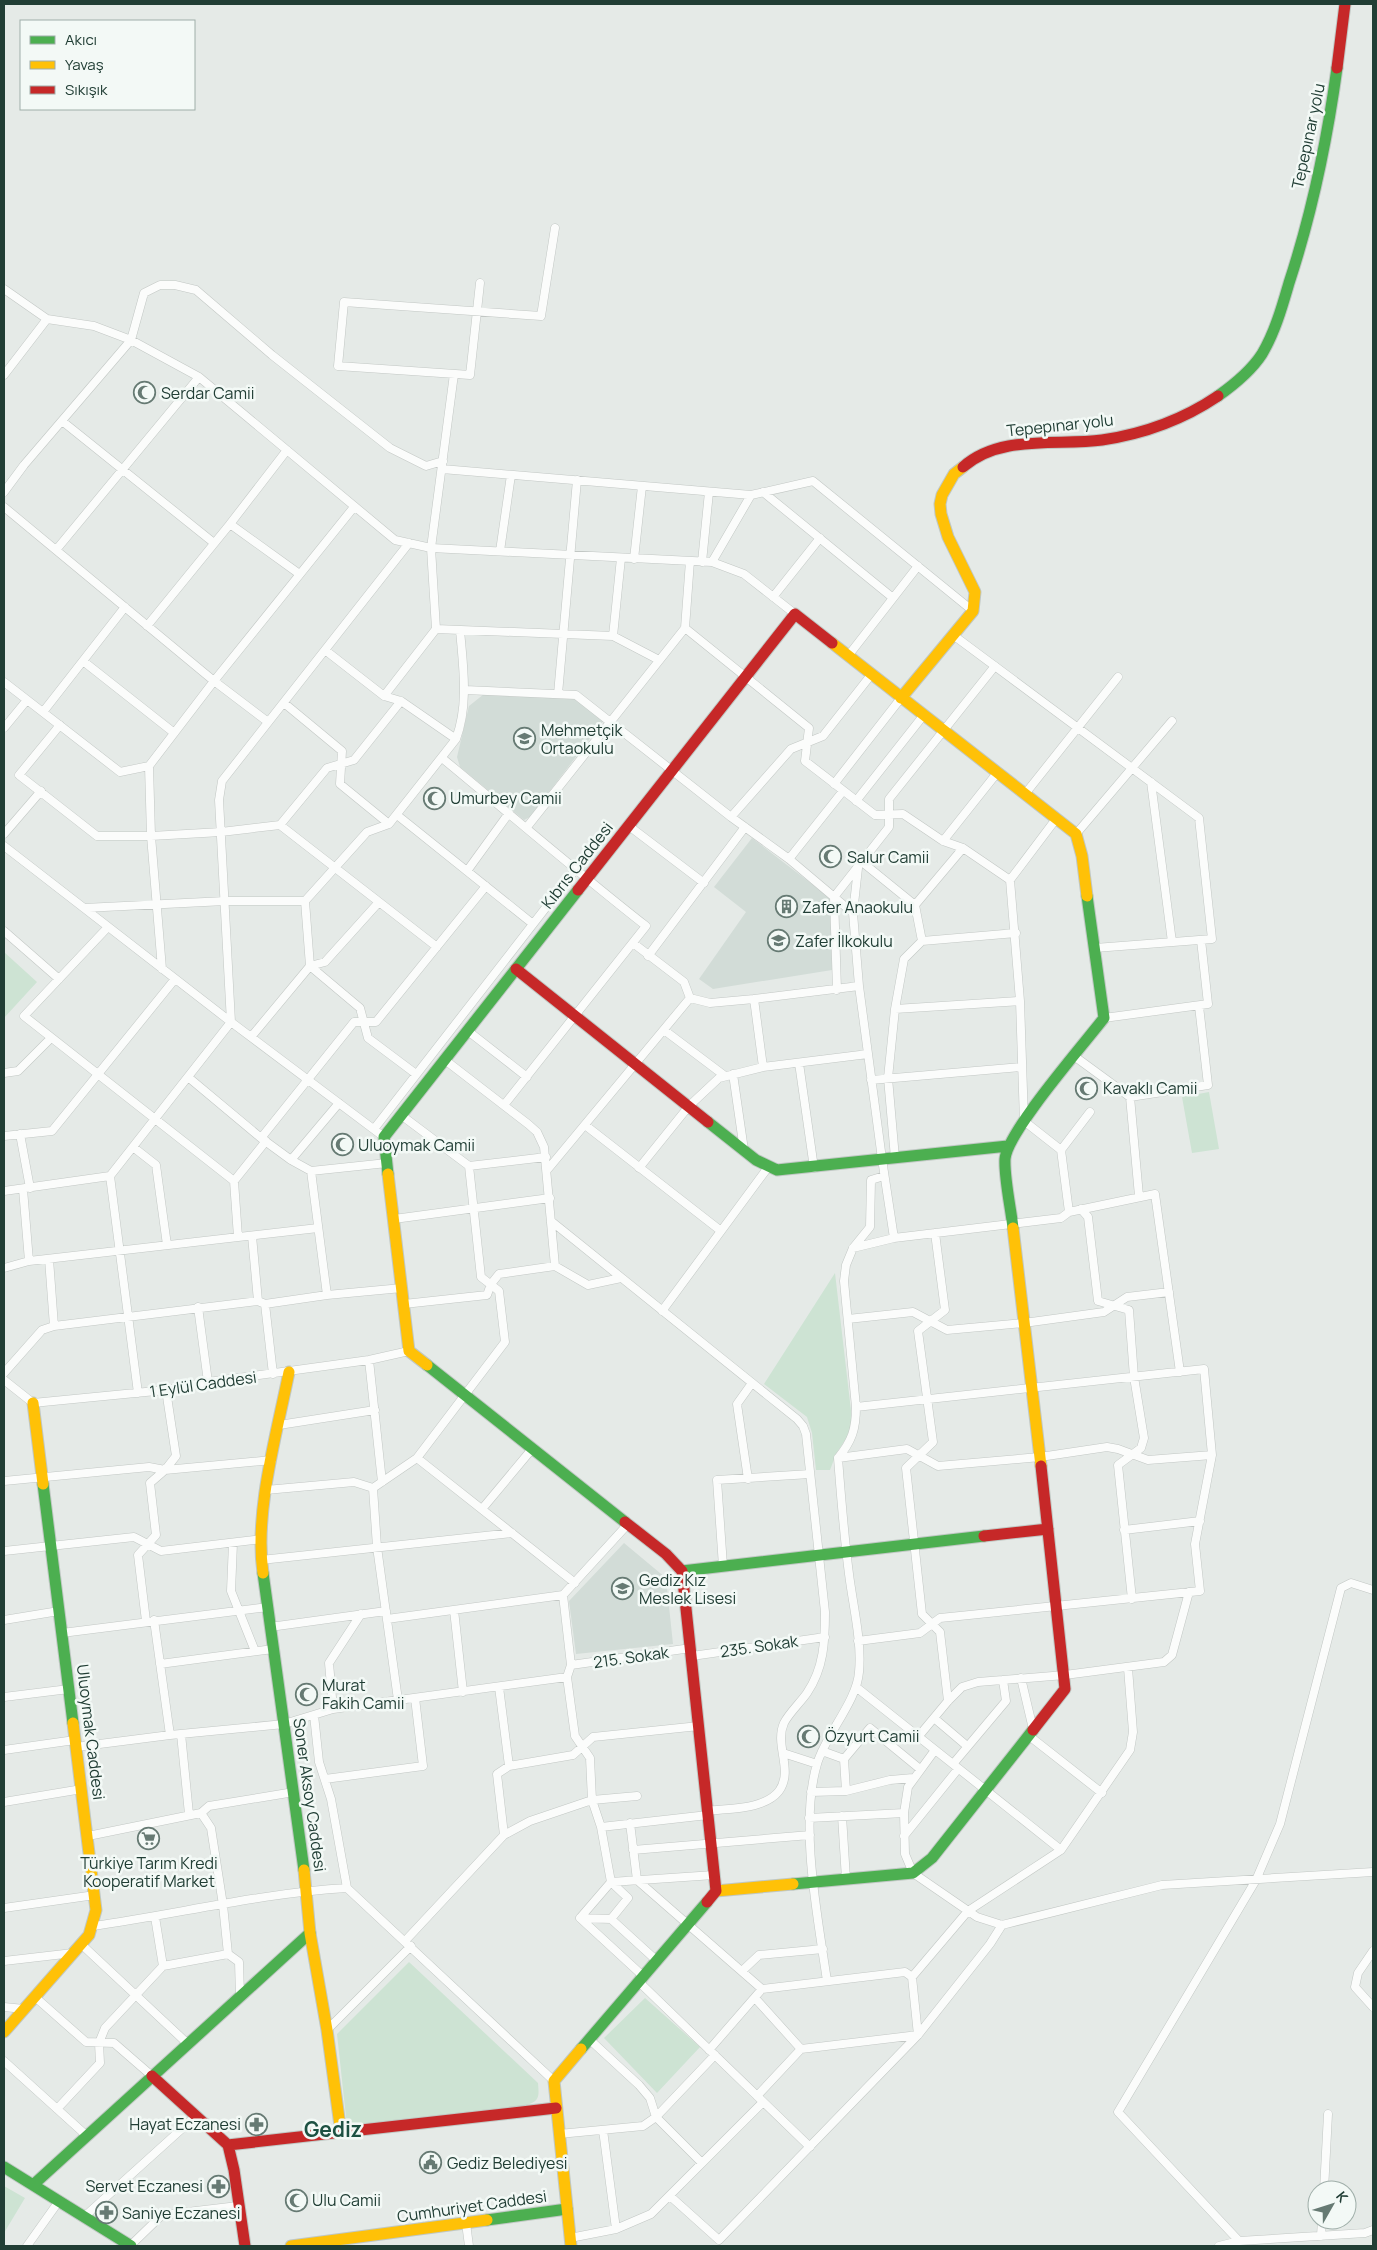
<svg xmlns="http://www.w3.org/2000/svg" width="1377" height="2250" font-family="Manrope,sans-serif">
	<style>
		.built { fill: #d2dcd7 }
		.green { fill: #cde3d3 }
		.lines { fill: none; stroke-linecap: round; stroke-linejoin: round }
		.street-casing { stroke: #c2c7c4; stroke-width: 9 }
		.fast-casing { stroke: #c0c8c4; stroke-width: 13 }
		.slow-casing { stroke: #c0c8c4; stroke-width: 13 }
		.jam-casing { stroke: #c0c8c4; stroke-width: 13 }
		.street { stroke: #fbfcfb; stroke-width: 8 }
		.fast { stroke: #4caf50; stroke-width: 11 }
		.slow { stroke: #ffc107; stroke-width: 11 }
		.jam { stroke: #c62828; stroke-width: 11 }
		.labels { text-anchor: middle; dominant-baseline: central; stroke-width: 5; stroke-linejoin: round; paint-order: stroke }
		.street-label { font-size: 16px; fill: #213e35; stroke: #f3f9f6 }
		.poi-label { font-size: 16px; fill: #213e35; stroke: #f3f9f6; text-anchor: start }
		.district-label { font-size: 21px; font-weight: bold; fill: #1d5142; stroke: #f3f9f6 }
	</style>
	<rect width="100%" height="100%" fill="#e5eae7"/>
	<path class="built" d="M484,694l92,5 28,21 -74,97 -6,3 -64,-53 -3,-10 12,-51z
		M752,838l78,60 2,72 -119,19 -14,-10 47,-67 -32,-25z
		M624,1543l42,35 7,66 -97,10 -7,-53z"/>
	<path class="green" d="M4,952l33,30 -33,36z
		M1209,1092l10,57 -27,4 -10,-56z
		M835,1273l18,155 -17,26 -6,16h-14l-4,-37 -5,-16 -43,-33z
		M409,1962l129,121c1,13 2,18 -11,22l-180,21 -10,-92z
		M645,1998l55,49 -43,46 -53,-55z
		M4,2186l21,12 -21,35z"/>
	<g class="lines">
		<defs>
			<path id="street" d="M480,283l-10,92 -132,-9 6,-64 197,14 14,-88
				M4,289l43,30 47,7 37,14 68,37 196,163 36,8 281,14 32,12 51,40
				M4,375l43,-56
				M62,421l152,122
				M287,450l-57,74 68,49
				M442,469l309,26
				M4,492l20,-27 107,-125 13,-47 16,-8h15l21,5 76,65 118,93 36,18 17,-5
				M763,492l130,106
				M4,507l210,174 54,41
				M56,550l143,-173
				M500,551l11,-76
				M634,559l8,-73
				M690,561l-5,67 124,100 -4,33 70,54 28,-1 40,27 20,7 47,32
				M702,562l7,-70
				M712,562l39,-67 62,-14 160,130
				M773,597l47,-59
				M147,626l83,-102
				M436,629l177,7 46,24
				M953,635l246,183 13,121 -117,9
				M613,636l8,-78
				M325,650l59,46 17,5 55,38
				M848,656l70,-90
				M83,661l90,71
				M4,682l116,90 29,-6
				M465,690l111,5 155,122 58,42 64,54
				M558,694l19,-214
				M384,696l52,-67 -5,-81 23,-174
				M284,703l58,48 -2,33 49,40
				M43,712l82,-105
				M60,725l-41,50 78,61h54l70,-4 59,-7 157,122
				M4,728l23,-28
				M442,758c68,56 135,114 204,168l-142,179
				M1151,782l21,160
				M834,784l67,-86
				M1025,794l93,-117
				M856,801l67,-85
				M397,815l136,109
				M731,817l60,-68 32,-13 48,-61
				M1056,819l-46,61 10,121 4,120 37,29 8,62
				M280,825l47,-57 27,-8 47,-59
				M629,826l75,57
				M527,827l158,-199
				M4,834l37,-43
				M1076,834l96,-113
				M943,841l54,-68
				M4,846l227,176 153,115
				M789,859l54,-68
				M862,862l53,43 7,36 -18,18 -9,50 -7,69 7,80
				M858,868l-5,45 6,73 23,173 12,79
				M467,871l42,-58
				M915,905l48,-57
				M84,908l141,-7h80
				M108,927l-84,89 210,165
				M4,931l55,48
				M922,941l94,-8
				M633,943l51,39 6,16
				M648,956l97,-129
				M162,969l-11,-133 -2,-70 65,-85 140,-174
				M837,990l-3,-93 55,-70v-28l106,-133
				M690,998l20,5 44,-4 105,-13
				M754,999l9,68
				M895,1009l125,-8
				M1104,1018l104,-14 -7,-64
				M664,1030l61,46
				M468,1031l59,46
				M251,1037l59,-71 15,-4 54,-60
				M1074,1056l56,41 78,-12 -9,-79
				M445,1060l83,64 9,8 7,15 11,119
				M799,1063l15,105
				M4,1073l14,-2 33,-33
				M416,1074l-48,-36 -8,-30 -50,-42 -5,-65 62,-69 22,-8 67,-85c13,-35 7,-73 4,-109
				M733,1074l11,76
				M188,1077l73,61 30,22 20,11 76,-8
				M871,1080l150,-13
				M1130,1097l9,99
				M585,1125l136,106
				M374,1129l201,-259
				M20,1134l10,54
				M4,1136l48,-5 123,-152
				M261,1138l93,-116h22l110,-136
				M133,1147l23,18 11,80
				M1061,1150l29,-38
				M291,1160l48,-57
				M469,1166l77,-9
				M639,1168l50,-62 30,-28 44,-11 105,-13
				M548,1169l142,-171
				M311,1171l16,124
				M110,1176l28,217
				M23,1189l6,72
				M4,1191l106,-15 121,-154 -12,-222 3,-19 187,-238
				M1081,1209l7,8 10,84 31,9 5,67 10,61 -3,10 -23,17 14,134
				M394,1219l156,-21
				M551,1221l246,198 6,7 3,8 19,178c0,29 -1,56 -18,81 -7,10 -18,20 -23,30 -10,22 10,47 -5,68 -15,19 -50,17 -72,20
				M935,1233l10,77 -27,21 15,111 -27,26 16,146 18,18 8,69
				M252,1236l6,65
				M238,1237l-4,-56 32,-40
				M853,1248l41,-10 167,-20 8,-6 86,-18 25,178
				M4,1268l25,-7 289,-33
				M265,1304l8,70
				M404,1304l83,-9 4,-11 8,-10 56,-8 33,19 33,-7
				M198,1307l10,75
				M662,1311l107,-145
				M848,1319l65,-7 34,18 77,-7 80,-11 23,-15 42,-5
				M54,1326l204,-25 7,3 62,-9 75,-7
				M369,1360l13,122
				M4,1373l38,-43 12,-4 -5,-67
				M4,1380l29,23 133,-13 42,-8 161,-22 40,-9
				M856,1407l348,-38 8,86 -17,89 5,47 -260,27 -20,15 -62,8
				M279,1425l96,-15
				M417,1458l158,125
				M838,1458l69,-9 31,17 102,-9 67,-10 11,2 30,11 64,-5
				M748,1479l-11,-75 15,-21
				M4,1481l145,-14 16,3 107,-10
				M373,1488l44,-30 88,-116 -6,-51 -18,-14 -12,-111 -68,-51
				M373,1488l4,59 21,153
				M266,1490l88,-8 19,6
				M482,1509l50,-60
				M1124,1530l76,-9
				M233,1543l-2,48 24,60
				M4,1551l130,-14 27,14 101,-12
				M261,1560l251,-27
				M723,1566l-6,-86 93,-6
				M563,1595l8,70 -4,12 8,59 15,22 2,42 9,27 10,55 -31,36 63,58
				M454,1610l9,82
				M387,1619l176,-24 65,-71
				M4,1620l55,-9
				M154,1620l16,115
				M146,1621l-8,-66 18,-20 -6,-52 15,-13 11,-14 -10,-66
				M270,1627l116,-16
				M62,1633l206,-26
				M692,1656l133,-19
				M160,1664l113,-15
				M571,1665l120,-17
				M1021,1678l12,51
				M499,1687l10,79
				M856,1687l205,163
				M4,1697l65,-8
				M333,1709l-4,-46 32,-49
				M314,1715l5,47 12,37 16,89
				M934,1718l33,28
				M181,1734l8,80
				M1028,1735l74,58
				M918,1737l30,-36 14,-14 16,-5 87,-7 99,-13 8,-7 17,-63
				M76,1747l94,-12 114,-11 49,-15 234,-32
				M4,1750l71,-10
				M935,1750l-27,37 -4,26 1,41 8,19 64,44 25,8 160,-40 211,-13
				M822,1751l22,8
				M783,1753l34,11
				M953,1764l53,-63 -3,-21
				M325,1779l98,-13 -8,-68
				M846,1791l-2,-32 26,-31 50,41
				M811,1792l35,-1 44,-11 23,-2
				M4,1802l78,-13
				M201,1813l10,15 12,77 5,49 11,8 1,34
				M842,1816l4,63
				M809,1818l95,-5
				M630,1823l7,57 125,109
				M601,1827l107,-12
				M504,1835l-7,-61 12,-8 64,-11 20,-18 106,-11
				M88,1836l113,-23 8,-7 85,-14
				M904,1836l54,-67
				M633,1850l177,-15
				M611,1882l103,-7
				M611,1882l17,16 -17,21
				M4,1908l91,-13
				M580,1918l31,1 45,41
				M93,1926c85,-12 169,-33 254,-38l207,193
				M405,1941l99,-106 26,-14 62,-21 45,-4
				M81,1944l107,100
				M1373,1951l-15,22 -3,14 18,20
				M4,1961l69,-8
				M163,1966l65,-12
				M742,1971l17,-16 64,-6
				M638,1981l172,166
				M827,1981c-9,-63 -28,-156 -10,-217 9,-30 40,-63 42,-92 3,-31 -6,-66 -10,-98 -5,-38 -8,-77 -11,-116 14,-17 18,-29 18,-51l-12,-126 2,-16 7,-17 17,-21 1,-47 13,-4
				M35,1997l51,45 28,1 38,33
				M755,1998l46,51
				M4,2007l20,2
				M327,2030l84,-84
				M918,2035l-6,-58 56,-66 93,-61 69,-100 3,-18 -5,-64
				M589,2039l50,46 11,13 6,19 46,46
				M709,2050l53,-61 143,-17 7,5
				M4,2061l83,75
				M757,2096l44,-47 117,-14
				M57,2109l43,-46 -1,-20 6,-15 58,-62 -8,-49
				M603,2130l13,99
				M559,2134l84,-8 13,-9 59,-62
				M1324,2190l4,-76
				M670,2196l49,44 199,-205 72,-91 12,-19
				M84,2217l112,-101
				M466,2223l3,23
				M1321,2236l1,-16
				M570,2238l46,-9 35,-15 112,-112
				M1239,2241l-121,-129 138,-232 24,-56 61,-236 10,-5 22,7
				M27,2246l32,-45
				M130,2246l32,-31 76,-9
				M1219,2246l20,-5 126,-8 8,-3"/>
			<path id="fast" d="M1218,396c17,-12 33,-25 44,-42 13,-22 20,-47 27,-71 23,-70 38,-142 48,-215
				M708,1122l48,38 21,10 231,-24
				M388,1174l-4,-37 194,-247
				M1013,1228c-2,-19 -9,-50 -8,-69 2,-27 79,-115 99,-141l-17,-122
				M427,1365l198,157
				M43,1484l30,239
				M682,1571l302,-35
				M263,1573l41,297
				M793,1884l120,-11 19,-15 101,-128
				M581,2049l126,-147
				M4,2167l127,79
				M33,2185l277,-252
				M487,2220l80,-11"/>
			<path id="slow" d="M832,643l244,191 6,22 5,40
				M901,698l72,-87 2,-19 -27,-55 -7,-23 -1,-10 2,-9 12,-21 9,-7
				M388,1174l21,177 18,14
				M1013,1228l28,238
				M33,1403l10,81
				M263,1573c-9,-61 14,-140 26,-201
				M304,1870l6,63 17,97 14,103
				M716,1891l77,-7
				M4,2032l85,-97 7,-25 -23,-187
				M291,2246l196,-26
				M571,2246l-17,-165 27,-32"/>
			<path id="jam" d="M1337,68l8,-64
				M963,467c37,-33 94,-21 139,-27 41,-6 82,-21 116,-44
				M578,890l217,-276 37,29
				M516,969l192,153
				M625,1522l41,32 16,17 34,320 -9,11
				M984,1536l64,-7
				M1033,1730l32,-41 -24,-223
				M152,2076l76,69 6,25 11,76
				M228,2145l328,-37"/>
		</defs>
		<use href="#street" class="street-casing"/>
		<use href="#fast" class="fast-casing"/>
		<use href="#slow" class="slow-casing"/>
		<use href="#jam" class="jam-casing"/>
		<use href="#street" class="street"/>
		<use href="#fast" class="fast"/>
		<use href="#slow" class="slow"/>
		<use href="#jam" class="jam"/>
	</g>
	<defs>
		<symbol id="mosque-ring" viewBox="-11 -11 22 22"><circle r="9.5" fill="#f3f9f6" stroke="#667a73" stroke-width="1.5"/><path d="M3.5-4.9A6 6 0 1 0 3.5 4.9A5 5 0 1 1 3.5-4.9Z" fill="#667a73"/></symbol>
		<symbol id="school-ring" viewBox="-11 -11 22 22"><circle r="9.5" fill="#f3f9f6" stroke="#667a73" stroke-width="1.5"/><path d="M0-5L7-2L0 1L-7-2ZM-4 1L0 2.5L4 1V4Q0 6-4 4Z" fill="#667a73"/></symbol>
		<symbol id="building-ring" viewBox="-11 -11 22 22"><circle r="9.5" fill="#f3f9f6" stroke="#667a73" stroke-width="1.5"/><path d="M-4-6H4V6H1V3H-1V6H-4ZM-2.5-4.3h1.7v1.8h-1.7ZM.8-4.3h1.7v1.8H.8ZM-2.5-1h1.7V.8h-1.7ZM.8-1h1.7V.8H.8Z" fill="#667a73"/></symbol>
		<symbol id="supermarket-ring" viewBox="-11 -11 22 22"><circle r="9.5" fill="#f3f9f6" stroke="#667a73" stroke-width="1.5"/><path d="M-6-5.5h2.5l.6 2H6L4.5 2H-2.5L-4.4-4H-6ZM-1.5 3.2a1.3 1.3 0 1 0 .1 0ZM3 3.2a1.3 1.3 0 1 0 .1 0Z" fill="#667a73"/></symbol>
		<symbol id="pharmacy-ring" viewBox="-11 -11 22 22"><circle r="9.5" fill="#f3f9f6" stroke="#667a73" stroke-width="1.5"/><path d="M-2-6h4v4h4v4h-4v4h-4v-4h-4v-4h4Z" fill="#667a73"/></symbol>
		<symbol id="civic-ring" viewBox="-11 -11 22 22"><circle r="9.5" fill="#f3f9f6" stroke="#667a73" stroke-width="1.5"/><path d="M-.6-6.5H3V-4.5H.6V-3L4-1V1h2V6H-6V1h2V-1L-.6-3ZM-1.2 2.5V6h2.4V2.5Z" fill="#667a73"/></symbol>
	</defs>
	<g fill-rule="evenodd">
		<use href="#mosque-ring" x="132" y="380" width="25" height="25"/>
		<use href="#school-ring" x="512" y="726" width="25" height="25"/>
		<use href="#mosque-ring" x="422" y="786" width="25" height="25"/>
		<use href="#mosque-ring" x="818" y="844" width="25" height="25"/>
		<use href="#building-ring" x="774" y="894" width="25" height="25"/>
		<use href="#school-ring" x="766" y="928" width="25" height="25"/>
		<use href="#mosque-ring" x="1074" y="1076" width="25" height="25"/>
		<use href="#mosque-ring" x="330" y="1132" width="25" height="25"/>
		<use href="#school-ring" x="610" y="1576" width="25" height="25"/>
		<use href="#mosque-ring" x="294" y="1682" width="25" height="25"/>
		<use href="#mosque-ring" x="796" y="1724" width="25" height="25"/>
		<use href="#supermarket-ring" x="136" y="1826" width="25" height="25"/>
		<use href="#pharmacy-ring" x="244" y="2112" width="25" height="25"/>
		<use href="#civic-ring" x="418" y="2150" width="25" height="25"/>
		<use href="#pharmacy-ring" x="206" y="2174" width="25" height="25"/>
		<use href="#mosque-ring" x="284" y="2188" width="25" height="25"/>
		<use href="#pharmacy-ring" x="94" y="2200" width="25" height="25"/>
	</g>
	<g class="labels">
		<g class="street-label">
			<text transform="translate(1308 136) rotate(-78)">Tepepınar yolu</text>
			<text transform="translate(1060 425) rotate(-6)">Tepepınar yolu</text>
			<text transform="translate(577 865) rotate(-52)">Kıbrıs Caddesi</text>
			<text transform="translate(203 1384) rotate(-8)">1 Eylül Caddesi</text>
			<text transform="translate(759 1646) rotate(-8)">235. Sokak</text>
			<text transform="translate(631 1657) rotate(-8)">215. Sokak</text>
			<text transform="translate(91 1732) rotate(83)">Uluoymak Caddesi</text>
			<text transform="translate(310 1795) rotate(82)">Soner Aksoy Caddesi</text>
			<text transform="translate(472 2206) rotate(-8)">Cumhuriyet Caddesi</text>
		</g>
		<g class="poi-label">
			<text x="161" y="393">Serdar Camii</text>
			<text x="541" y="730">Mehmetçik<tspan x="541" dy="18">Ortaokulu</tspan></text>
			<text x="450" y="798">Umurbey Camii</text>
			<text x="847" y="857">Salur Camii</text>
			<text x="802" y="907">Zafer Anaokulu</text>
			<text x="795" y="941">Zafer İlkokulu</text>
			<text x="1103" y="1088">Kavaklı Camii</text>
			<text x="358" y="1145">Uluoymak Camii</text>
			<text x="639" y="1580">Gediz Kız<tspan x="639" dy="18">Meslek Lisesi</tspan></text>
			<text x="322" y="1685">Murat<tspan x="322" dy="18">Fakih Camii</tspan></text>
			<text x="825" y="1736">Özyurt Camii</text>
			<text x="149" y="1863" text-anchor="middle">Türkiye Tarım Kredi<tspan x="149" dy="18">Kooperatif Market</tspan></text>
			<text x="241" y="2124" text-anchor="end">Hayat Eczanesi</text>
			<text x="447" y="2163">Gediz Belediyesi</text>
			<text x="203" y="2186" text-anchor="end">Servet Eczanesi</text>
			<text x="312" y="2200">Ulu Camii</text>
			<text x="122" y="2213">Saniye Eczanesi</text>
		</g>
		<g class="district-label">
			<text x="333" y="2129">Gediz</text>
		</g>
	</g>
	<rect width="1377" height="2250" fill="none" stroke="#213e35" stroke-width="10"/>
	<rect x="20" y="20" width="175" height="90" fill="#f3f9f6" stroke="#9faea9"/>
	<rect x="30" y="36" width="25" height="8" fill="#4caf50" stroke="#9faea9"/>
	<text x="65" y="45" font-size="15" fill="#213e35">Akıcı</text>
	<rect x="30" y="61" width="25" height="8" fill="#ffc107" stroke="#9faea9"/>
	<text x="65" y="70" font-size="15" fill="#213e35">Yavaş</text>
	<rect x="30" y="86" width="25" height="8" fill="#c62828" stroke="#9faea9"/>
	<text x="65" y="95" font-size="15" fill="#213e35">Sıkışık</text>
	<g transform="translate(1332 2205) rotate(51)"><circle r="24" fill="#f3f9f6" stroke="#9faea9"/>
	<path d="M0-4L9 19L0 12L-9 19Z" fill="#667a73"/>
	<text y="-8" font-size="14" font-weight="bold" text-anchor="middle" fill="#213e35">K</text>
	</g>
</svg>
